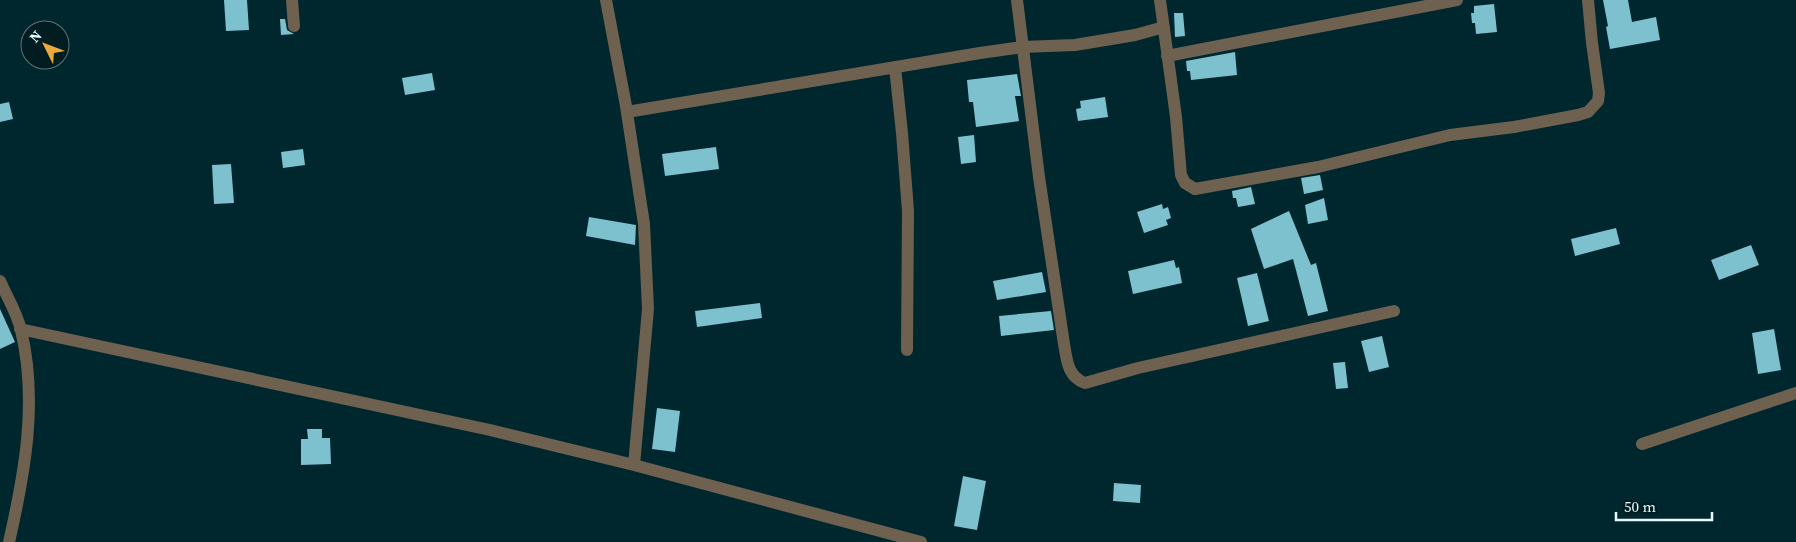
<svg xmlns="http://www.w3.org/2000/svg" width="1796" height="542" font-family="'Source Serif 4',serif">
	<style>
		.building { fill: #7dc1cf }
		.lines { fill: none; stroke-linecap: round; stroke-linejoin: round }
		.street { stroke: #6e614f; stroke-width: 12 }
	</style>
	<rect width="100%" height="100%" fill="#01272e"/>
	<path class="building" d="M224,0h23l2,30 -23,1z
		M1603,0h25l4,22 24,-5 4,23 -50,9 -4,-22 2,-1z
		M1494,4l3,28 -21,2 -1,-11h-3l-1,-10h3v-7z
		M1174,13h9l2,23 -10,1z
		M280,19h5l2,11 7,4 -13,1z
		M1235,52l2,23 -46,5 -1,-9h-3l-1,-10z
		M432,73l3,17 -30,5 -3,-17z
		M1017,74l4,22h-6l4,25 -43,6 -3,-25h-4l-2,-22z
		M1105,97l3,20 -30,4 -2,-12 5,-1 -1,-7z
		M9,102l4,17 -13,3v-18z
		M974,135l2,27 -15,2 -3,-27z
		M716,147l3,22 -54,7 -3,-22z
		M303,149l2,16 -22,3 -2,-16z
		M231,164l3,39 -20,1 -2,-39z
		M1320,175l3,15 -19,4 -3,-16z
		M1251,187l4,17 -17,3 -2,-9h-3l-1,-7z
		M1324,198l4,22 -20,4 -3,-19z
		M1162,204l1,5 5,-2 3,11 -5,2 2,5 -24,8 -7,-21z
		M1289,211l22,54 5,-2 12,48 -20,5 -15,-57 -29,10 -13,-40z
		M589,217l47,8 -1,20 -49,-9z
		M1616,228l4,16 -45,12 -4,-17z
		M1751,245l8,20 -40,15 -8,-20z
		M1174,260l2,8 3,-1 3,16 -49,11 -5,-23z
		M1042,272l4,20 -49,8 -4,-19z
		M1257,273l12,48 -21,5 -11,-48z
		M760,303l2,15 -65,9 -2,-16z
		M0,309l15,33 -15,7z
		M1051,311l3,19 -53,6 -2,-20z
		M1774,329l7,41 -23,4 -6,-41z
		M1382,336l7,31 -20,5 -8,-31z
		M1345,362l3,26 -12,1 -3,-26z
		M657,408l23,3 -5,41 -23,-3z
		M307,429h15v9h8l1,26 -30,1v-26h7z
		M963,476l23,5 -9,49 -23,-4z
		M1114,483l27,2 -1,18 -27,-2z"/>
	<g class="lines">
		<path class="street" d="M292,0l2,26
			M606,0l20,106 18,118 4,85 -14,156
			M1017,0l22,177 25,167c3,16 3,32 21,39l53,-15 256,-57
			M1160,0l16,117 5,58 4,8 10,6 123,-22 132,-32 64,-8 64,-12 10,-3 10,-11 1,-8 -7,-50 -4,-43
			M1167,56l290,-56
			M895,67l7,66 6,78 -1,139
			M627,112l353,-59 42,-6 53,-2 60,-10 29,-8
			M0,281c7,16 17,32 21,49 17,71 4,142 -12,212
			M20,329l470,101 144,35 287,77
			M1642,444l154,-51"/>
	</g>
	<g transform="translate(45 45) rotate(312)"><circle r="24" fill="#021d22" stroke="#5d757a"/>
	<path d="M0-4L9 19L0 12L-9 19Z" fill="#eca93b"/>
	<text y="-8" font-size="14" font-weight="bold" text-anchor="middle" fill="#e5f9fd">N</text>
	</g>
	<path d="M1616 512v8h96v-8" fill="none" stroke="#e5f9fd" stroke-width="2.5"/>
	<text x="1624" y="512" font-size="15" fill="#e5f9fd" stroke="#021d22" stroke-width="4" paint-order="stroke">50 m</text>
</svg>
